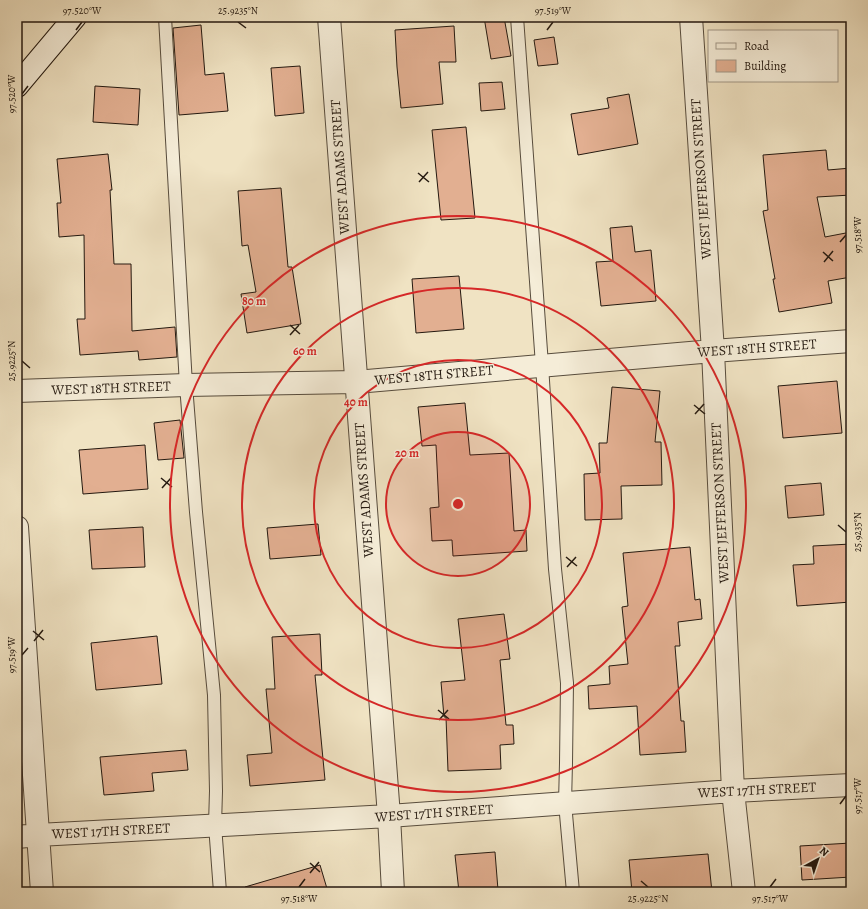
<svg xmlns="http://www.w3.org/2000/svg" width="868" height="909" font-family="Alegreya,serif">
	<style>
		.building { fill: #e2af91; stroke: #241910 }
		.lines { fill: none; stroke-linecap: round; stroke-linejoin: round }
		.lane-casing { stroke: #574c3d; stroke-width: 14 }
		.street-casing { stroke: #574c3d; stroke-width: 24 }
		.secondary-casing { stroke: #241910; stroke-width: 24 }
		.lane { stroke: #f5edd8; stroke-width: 12 }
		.street { stroke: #f5edd8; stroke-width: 22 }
		.secondary { stroke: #f5edd8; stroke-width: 22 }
		.ticks { fill: none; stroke: #241910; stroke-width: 1.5 }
		.ring { fill: none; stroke: #d62828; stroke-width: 2 }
		.labels { text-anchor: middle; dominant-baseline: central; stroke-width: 3; stroke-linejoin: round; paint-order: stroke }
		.street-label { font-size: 14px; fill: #241910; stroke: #f5edd8 }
		.centre { fill: #d62828; stroke: #f5edd8; stroke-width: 2 }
		.ring-label { font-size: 12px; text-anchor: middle; font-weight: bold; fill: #d62828; stroke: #f5edd8; stroke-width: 3; stroke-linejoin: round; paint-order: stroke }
		.neatline { fill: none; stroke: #241910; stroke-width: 1.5 }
		.ticks-label { font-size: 10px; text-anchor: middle; fill: #241910 }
	</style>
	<rect width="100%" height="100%" fill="#f0e3c3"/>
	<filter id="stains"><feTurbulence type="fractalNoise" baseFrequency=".005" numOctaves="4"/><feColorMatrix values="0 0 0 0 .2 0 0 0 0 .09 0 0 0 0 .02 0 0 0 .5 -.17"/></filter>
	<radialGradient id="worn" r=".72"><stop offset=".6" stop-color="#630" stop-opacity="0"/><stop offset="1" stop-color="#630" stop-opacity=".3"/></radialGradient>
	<path class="building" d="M484,17h20l7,39 -20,3z
		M201,25l4,50 19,-2 4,38 -49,4 -6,-87z
		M454,26l2,36h-17l4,42 -42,4 -4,-41 -2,-37z
		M554,37l4,27 -20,2 -4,-26z
		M300,66l4,47 -29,3 -4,-48z
		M502,82l3,27 -24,2 -2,-28z
		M95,86l45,3 -2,36 -45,-3z
		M629,94l9,50 -60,11 -7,-41 38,-6 -2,-10z
		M466,127l9,91 -34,2 -9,-90z
		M826,150l2,20 23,-2v27l-34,2 8,40 26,-5v45l-23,4 4,22 -53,9 -6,-33h2l-12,-68 5,-1 -5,-55z
		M108,154l4,36h-2l4,74h17l1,67 43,-4 2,30 -38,3 -1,-9 -58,4 -3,-36h8l-1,-84 -25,2 -2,-34h4l-4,-44z
		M281,188l7,79h4l9,57 -54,9 -6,-39 15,-2 -8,-47 -6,1 -4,-55z
		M632,226l3,26 16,-2 5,51 -55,5 -5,-44 17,-1 -3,-33z
		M459,276l5,53 -48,4 -4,-54z
		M837,381l5,52 -59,5 -5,-52z
		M612,387l48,4 -5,51h6l1,43 -41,1 1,33 -37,1 -1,-46 16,-1 -1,-30h8z
		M465,403l5,52 39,-2 5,78 12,-1 1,21 -74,5 -1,-16 -20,1 -2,-33 9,-1 -3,-62 -14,1 -4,-39z
		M180,420l4,38 -26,2 -4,-37z
		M145,445l3,44 -65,5 -4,-44z
		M821,483l3,32 -36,3 -3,-32z
		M318,524l3,31 -51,4 -3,-31z
		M143,527l2,40 -53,2 -3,-39z
		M851,544v58l-54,4 -4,-41 21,-1 -1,-18z
		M690,547l5,53 5,-1 2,20 -24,3 2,24h-5l6,75h3l2,31 -46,3 -3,-49 -48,3 -1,-23 22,-2 -1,-18 19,-2 -6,-57 6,-1 -5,-53z
		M504,614l6,45 -10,1 6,65h7l1,19 -14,1 1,24 -53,2 -2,-54h-2l-3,-35 24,-2 -7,-61z
		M320,634l2,41h-7l10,105 -75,6 -3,-31 25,-2 -6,-64h9l-3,-52z
		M157,636l5,48 -66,6 -5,-47z
		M186,750l2,20 -36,3 2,18 -50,4 -4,-38z
		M851,843v34l-49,3 -2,-34z
		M495,852l3,38 -27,2h-12l-4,-37z
		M708,854l4,38h-80l-3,-32z
		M320,865l8,27h-82l-1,-5z"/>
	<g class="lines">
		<defs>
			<path id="lane" d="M165,17l21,368 10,127 18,183 2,96 -1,34 5,67
				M517,17l25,348 13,204 12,114 -1,80 -1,40 8,89"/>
			<path id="street" d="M329,17l60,799 4,76
				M691,17l22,334 20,440 11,101
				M17,391l169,-6 170,-3 357,-31 138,-10
				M17,527l25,365
				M17,837l21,-2 351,-19 344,-25 118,-6"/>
			<path id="secondary" d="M17,86l58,-69"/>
		</defs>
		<use href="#lane" class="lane-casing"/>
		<use href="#street" class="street-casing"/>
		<use href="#secondary" class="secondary-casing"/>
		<use href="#lane" class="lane"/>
		<use href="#street" class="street"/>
		<use href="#secondary" class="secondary"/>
	</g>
	<path class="ticks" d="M238,22l8,6M76,30l6,-8M547,30l6,-8M22,94l6,-8M418,173l11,9M419,182l9,-10M840,242l6,-7M823,252l10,9M824,262l9,-11M290,325l10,9M290,335l9,-10M22,361l8,7M694,405l11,9M695,414l9,-10M161,478l11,9M162,488l9,-10M838,525l8,7M566,557l11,9M567,567l9,-10M33,631l11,9M34,641l9,-11M22,655l6,-7M438,710l11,9M439,720l9,-10M840,804l6,-8M310,863l10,9M310,873l9,-11M641,881l7,6M299,887l6,-8M770,887l6,-8"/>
	<circle cx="458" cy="504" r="72" fill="#d62828" fill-opacity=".12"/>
	<g class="ring">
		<circle cx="458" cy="504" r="72"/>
		<circle cx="458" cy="504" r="144"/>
		<circle cx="458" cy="504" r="216"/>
		<circle cx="458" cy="504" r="288"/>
	</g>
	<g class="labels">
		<g class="street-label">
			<text transform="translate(340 167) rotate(-94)">WEST ADAMS STREET</text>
			<text transform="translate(701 179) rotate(-94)">WEST JEFFERSON STREET</text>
			<text transform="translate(757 348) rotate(-4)">WEST 18TH STREET</text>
			<text transform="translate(434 375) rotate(-5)">WEST 18TH STREET</text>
			<text transform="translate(111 388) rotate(-2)">WEST 18TH STREET</text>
			<text transform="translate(364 490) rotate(-94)">WEST ADAMS STREET</text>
			<text transform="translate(720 503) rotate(-93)">WEST JEFFERSON STREET</text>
			<text transform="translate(757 790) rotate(-3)">WEST 17TH STREET</text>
			<text transform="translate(434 813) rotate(-4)">WEST 17TH STREET</text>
			<text transform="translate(111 831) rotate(-3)">WEST 17TH STREET</text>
		</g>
	</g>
	<circle cx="458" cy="504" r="6" class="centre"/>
	<g class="ring-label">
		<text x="254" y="305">80 m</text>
		<text x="305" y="355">60 m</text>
		<text x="356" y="406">40 m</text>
		<text x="407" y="457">20 m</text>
	</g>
	<rect width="868" height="909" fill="none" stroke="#f0e3c3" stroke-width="44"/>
	<rect x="708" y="30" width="130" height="52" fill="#f5edd8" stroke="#a19888"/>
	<rect x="716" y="43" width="20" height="6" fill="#f5edd8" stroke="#a19888"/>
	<text x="744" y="50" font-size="12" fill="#241910">Road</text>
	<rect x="716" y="60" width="20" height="12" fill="#e2af91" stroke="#a19888"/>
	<text x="744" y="70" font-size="12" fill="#241910">Building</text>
	<g transform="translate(818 859) rotate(40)" stroke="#f5edd8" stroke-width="3" paint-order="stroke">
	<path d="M0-3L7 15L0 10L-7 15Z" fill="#241910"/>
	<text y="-6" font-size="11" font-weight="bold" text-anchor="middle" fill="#241910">N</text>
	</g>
	<rect x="22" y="22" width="824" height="865" class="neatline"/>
	<g class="ticks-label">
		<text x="82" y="14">97.520°W</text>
		<text x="238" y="14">25.9235°N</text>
		<text x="553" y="14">97.519°W</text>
		<text transform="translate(11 94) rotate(-90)" y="4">97.520°W</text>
		<text transform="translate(857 235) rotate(-90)" y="4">97.518°W</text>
		<text transform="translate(11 361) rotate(-90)" y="4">25.9225°N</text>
		<text transform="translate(857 532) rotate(-90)" y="4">25.9235°N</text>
		<text transform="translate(11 655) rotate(-90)" y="4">97.519°W</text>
		<text transform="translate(857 796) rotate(-90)" y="4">97.517°W</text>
		<text x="299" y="902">97.518°W</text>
		<text x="648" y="902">25.9225°N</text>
		<text x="770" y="902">97.517°W</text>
	</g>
	<rect width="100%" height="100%" filter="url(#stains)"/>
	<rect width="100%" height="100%" fill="url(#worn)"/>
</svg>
